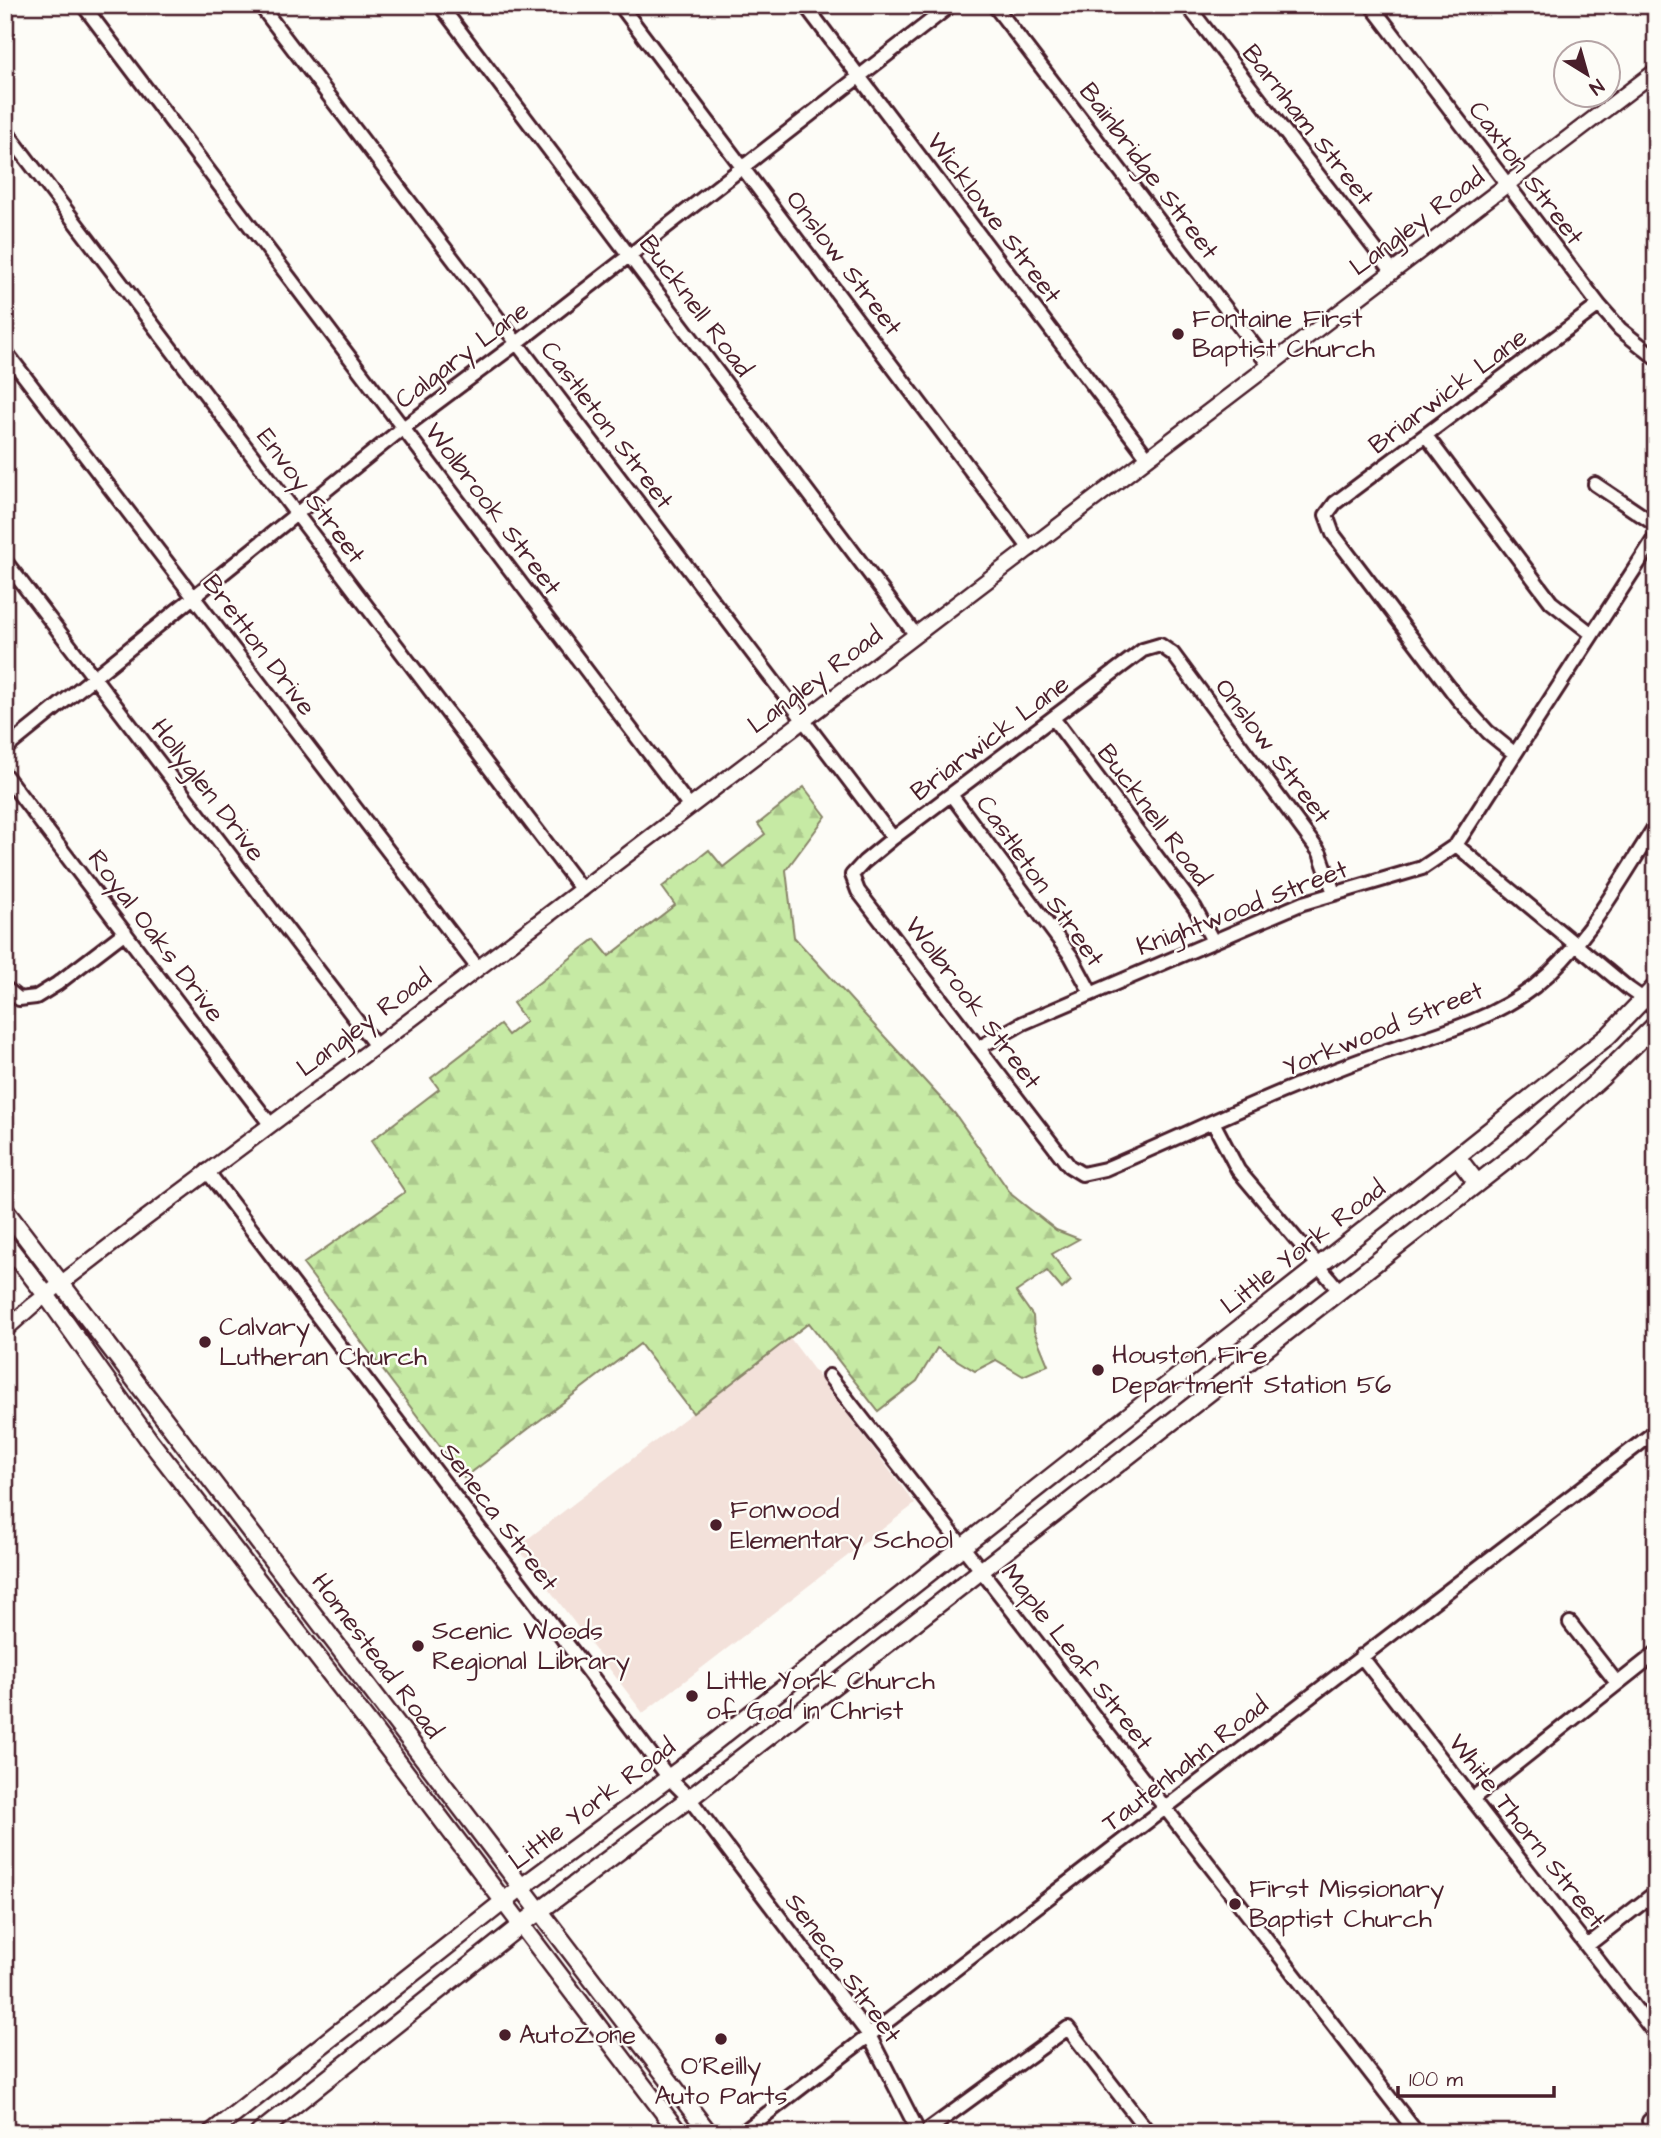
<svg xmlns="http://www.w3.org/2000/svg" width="1661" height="2138" font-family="'Architects Daughter',sans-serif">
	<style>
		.built { fill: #f3e1da }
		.forest { fill: url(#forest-firs); stroke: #888468; stroke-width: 2 }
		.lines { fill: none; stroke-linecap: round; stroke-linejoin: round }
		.minor-casing { stroke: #4a1f2b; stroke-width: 18 }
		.tertiary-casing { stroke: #4a1f2b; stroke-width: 19 }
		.secondary-casing { stroke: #4a1f2b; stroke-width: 21 }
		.minor { stroke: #fdfcf7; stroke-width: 12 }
		.tertiary { stroke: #fdfcf7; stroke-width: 14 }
		.secondary { stroke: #fdfcf7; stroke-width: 16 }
		.poi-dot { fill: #4a1f2b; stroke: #fdfcf7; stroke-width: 2.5 }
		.labels { text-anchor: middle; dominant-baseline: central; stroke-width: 5; stroke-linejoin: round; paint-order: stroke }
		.street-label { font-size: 26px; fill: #4a1f2b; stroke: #fdfcf7 }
		.poi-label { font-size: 26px; fill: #4a1f2b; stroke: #fdfcf7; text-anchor: start }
	</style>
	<defs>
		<pattern id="forest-firs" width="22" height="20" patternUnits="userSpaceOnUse" patternTransform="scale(1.75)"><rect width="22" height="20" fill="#c6eaa4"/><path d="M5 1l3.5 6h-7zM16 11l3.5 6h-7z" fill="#acc88d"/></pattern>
	</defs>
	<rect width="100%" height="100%" fill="#fdfcf7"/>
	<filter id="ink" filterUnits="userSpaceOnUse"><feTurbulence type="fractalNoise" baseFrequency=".0143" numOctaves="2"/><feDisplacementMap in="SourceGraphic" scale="14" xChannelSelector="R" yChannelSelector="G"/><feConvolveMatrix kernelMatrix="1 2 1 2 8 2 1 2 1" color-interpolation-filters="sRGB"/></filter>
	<g filter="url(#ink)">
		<path class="built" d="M790,1338l125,166 -272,209 -126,-166z"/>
		<path class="forest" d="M804,787l22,29 -40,54 8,67 161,177 57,81 44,35 23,9 -27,15 19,27 -9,8 -15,-18 -31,21 17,24 1,15 14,34 -25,11 -27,-16 -21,11 -38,-23 -20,33 -39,30 -69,-88 -116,90 -53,-69 -176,134 -161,-214 102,-72 -34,-51 68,-52 -8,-11 69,-53 8,10 18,-14 -13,-18 82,-64 14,17 66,-51 -13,-18 47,-37 14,17 42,-33 -7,-10z"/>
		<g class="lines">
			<defs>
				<path id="minor" d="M83,5l606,801
					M260,5l633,833
					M440,5l475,629
					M620,5l410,544
					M805,5l343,453
					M994,5l275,360
					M1187,5l205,266
					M1371,5l228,300 21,24 36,29
					M5,130l577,760
					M5,351l472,616
					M1427,437l124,165 41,32
					M1595,484l61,41
					M5,561l371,485
					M1053,718l142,190 18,33
					M5,749l398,-321 114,-85 434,-338
					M1515,754l-27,-22 -30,-33 -125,-165 -7,-19 9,-12 264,-198
					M5,775l265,349
					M952,796l119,160 20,37
					M1456,845l173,144 27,19
					M1334,893l-14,-40 -147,-199 -13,-9 -17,5 -250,188 -29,24 -12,13 6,16 211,275 13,8 23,-5c89,-38 178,-81 270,-114 55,-19 112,-32 160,-69 52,-42 85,-106 121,-161
					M5,988l14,11 17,-2 21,-13 68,-52
					M978,1048l45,-25 280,-120 119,-35 34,-23 200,-309
					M1213,1122l25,48 101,120
					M207,1171l462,607 20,20 180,237 50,98
					M829,1376l134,171 454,586
					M1570,1623l47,60
					M1361,1656l295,379
					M1472,1799l184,-146
					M1588,1945l68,-53
					M1649,2121l7,-5
					M742,2133l914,-702
					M924,2133l144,-105 81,105"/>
				<path id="tertiary" d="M5,1330l27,-24 110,-85 234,-175 1280,-975"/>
				<path id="secondary" d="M1457,1157l20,26
					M5,1210l704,923
					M5,1242l41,53 104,146 223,288 306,404
					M211,2133l312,-247 155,-115 738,-582 192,-153 48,-50
					M259,2133l262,-208 174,-131 825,-644 81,-72 55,-54"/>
			</defs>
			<use href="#minor" class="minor-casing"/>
			<use href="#tertiary" class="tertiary-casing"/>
			<use href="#secondary" class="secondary-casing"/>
			<use href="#minor" class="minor"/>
			<use href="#tertiary" class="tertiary"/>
			<use href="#secondary" class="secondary"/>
		</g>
	</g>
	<g class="poi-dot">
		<circle cx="1178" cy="334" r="7"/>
		<circle cx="205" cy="1342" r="7"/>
		<circle cx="1098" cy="1370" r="7"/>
		<circle cx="716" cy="1525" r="7"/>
		<circle cx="418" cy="1646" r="7"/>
		<circle cx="692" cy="1696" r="7"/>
		<circle cx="1235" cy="1904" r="7"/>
		<circle cx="505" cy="2035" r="7"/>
		<circle cx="721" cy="2039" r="7"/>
	</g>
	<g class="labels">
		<g class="street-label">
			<text transform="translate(1308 125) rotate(52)">Barnham Street</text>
			<text transform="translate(1149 171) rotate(53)">Bainbridge Street</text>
			<text transform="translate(1526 173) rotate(53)">Caxton Street</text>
			<text transform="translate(994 218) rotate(53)">Wicklowe Street</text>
			<text transform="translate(1417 222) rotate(-37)">Langley Road</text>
			<text transform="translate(844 263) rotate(53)">Onslow Street</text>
			<text transform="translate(696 306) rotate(53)">Bucknell Road</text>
			<text transform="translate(462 355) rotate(-37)">Calgary Lane</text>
			<text transform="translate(1448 391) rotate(-37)">Briarwick Lane</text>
			<text transform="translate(607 425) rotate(53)">Castleton Street</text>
			<text transform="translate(311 496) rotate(53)">Envoy Street</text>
			<text transform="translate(493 509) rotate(53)">Wolbrook Street</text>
			<text transform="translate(259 645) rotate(53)">Bretton Drive</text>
			<text transform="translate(815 680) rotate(-37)">Langley Road</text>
			<text transform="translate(990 738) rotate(-37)">Briarwick Lane</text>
			<text transform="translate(1273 751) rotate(53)">Onslow Street</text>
			<text transform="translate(208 790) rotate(53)">Hollyglen Drive</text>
			<text transform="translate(1154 815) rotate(53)">Bucknell Road</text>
			<text transform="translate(1040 881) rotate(55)">Castleton Street</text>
			<text transform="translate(1242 908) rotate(-21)">Knightwood Street</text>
			<text transform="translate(156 936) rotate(53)">Royal Oaks Drive</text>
			<text transform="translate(973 1003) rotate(53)">Wolbrook Street</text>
			<text transform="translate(364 1023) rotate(-37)">Langley Road</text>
			<text transform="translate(1383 1029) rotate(-22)">Yorkwood Street</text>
			<text transform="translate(1303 1247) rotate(-38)">Little York Road</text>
			<text transform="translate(499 1517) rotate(53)">Seneca Street</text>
			<text transform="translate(377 1656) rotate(53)">Homestead Road</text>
			<text transform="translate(1077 1657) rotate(52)">Maple Leaf Street</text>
			<text transform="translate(1185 1764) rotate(-38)">Tautenhahn Road</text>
			<text transform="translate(592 1804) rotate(-37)">Little York Road</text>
			<text transform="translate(1527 1831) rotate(52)">White Thorn Street</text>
			<text transform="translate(843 1968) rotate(54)">Seneca Street</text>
		</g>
		<g class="poi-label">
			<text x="1192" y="319">Fontaine First<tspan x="1192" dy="30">Baptist Church</tspan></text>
			<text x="219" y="1327">Calvary<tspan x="219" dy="30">Lutheran Church</tspan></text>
			<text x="1112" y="1355">Houston Fire<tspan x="1112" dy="30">Department Station 56</tspan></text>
			<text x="730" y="1510">Fonwood<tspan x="730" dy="30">Elementary School</tspan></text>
			<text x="432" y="1631">Scenic Woods<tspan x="432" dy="30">Regional Library</tspan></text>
			<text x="706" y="1681">Little York Church<tspan x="706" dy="30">of God in Christ</tspan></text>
			<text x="1249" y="1889">First Missionary<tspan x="1249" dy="30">Baptist Church</tspan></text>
			<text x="519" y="2035">AutoZone</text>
			<text x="721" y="2066" text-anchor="middle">O'Reilly<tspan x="721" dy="30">Auto Parts</tspan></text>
		</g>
	</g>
	<rect width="1661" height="2138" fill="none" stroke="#fdfcf7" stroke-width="28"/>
	<rect x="14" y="14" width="1633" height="2110" fill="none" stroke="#4a1f2b" stroke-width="2.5" filter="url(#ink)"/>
	<g transform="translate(1587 74) rotate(143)"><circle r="33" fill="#fdfcf7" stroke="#b5a4a5" stroke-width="2"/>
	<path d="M0-5L12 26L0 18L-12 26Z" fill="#4a1f2b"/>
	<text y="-10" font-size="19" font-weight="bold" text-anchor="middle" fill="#4a1f2b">N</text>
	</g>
	<path d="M1398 2086v10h156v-10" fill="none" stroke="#4a1f2b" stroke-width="3.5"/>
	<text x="1409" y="2086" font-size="21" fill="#4a1f2b" stroke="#fdfcf7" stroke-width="5" paint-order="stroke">100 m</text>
</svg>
